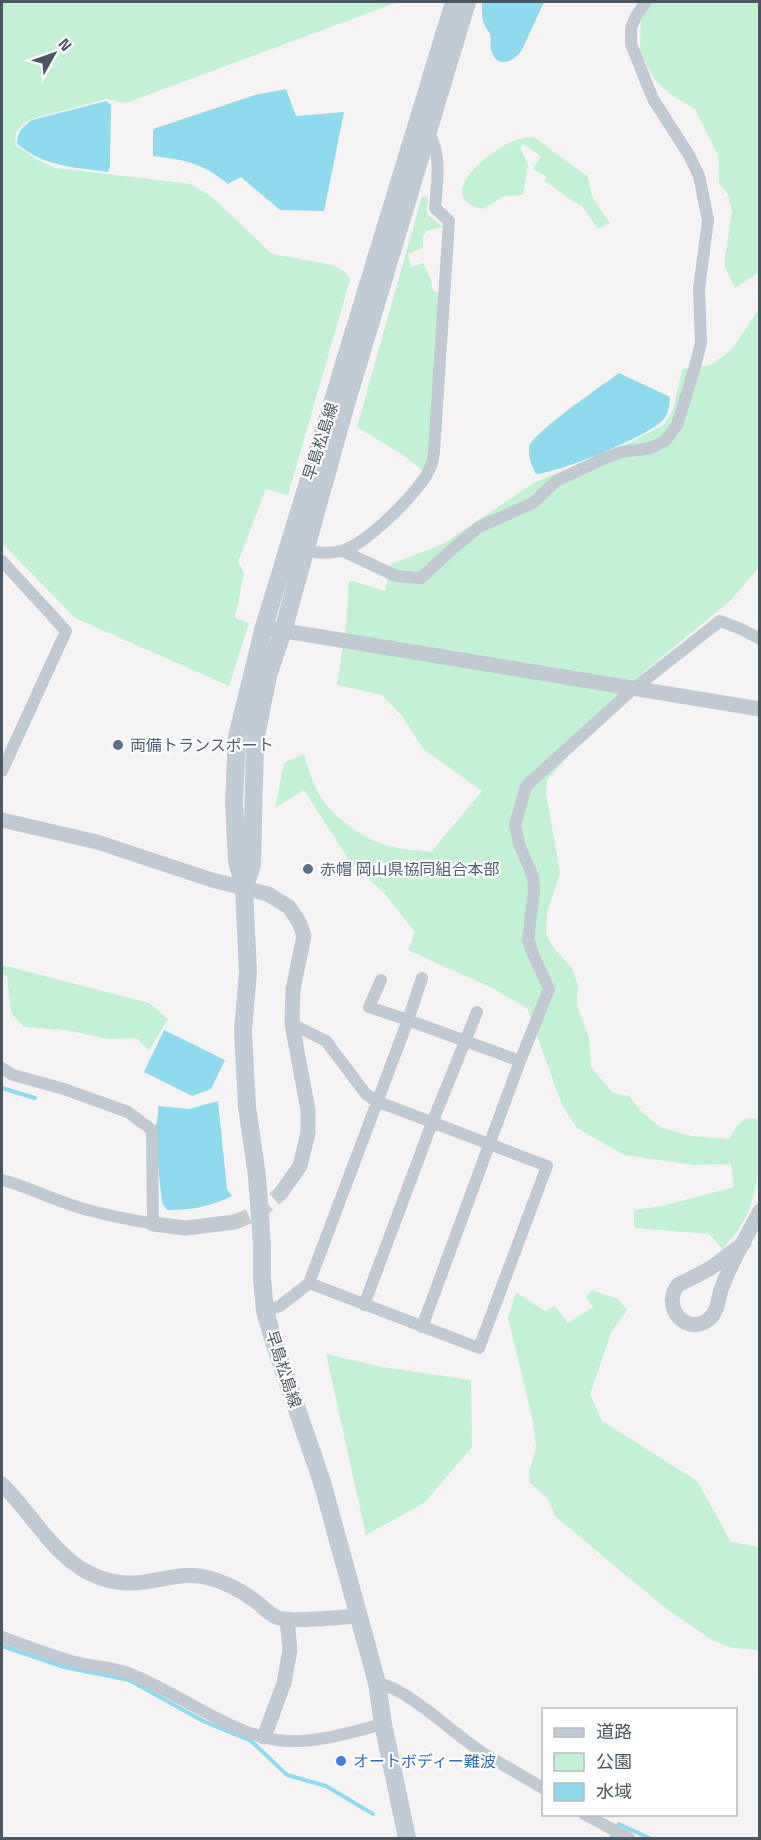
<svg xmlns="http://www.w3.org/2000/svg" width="761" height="1840" font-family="'Titillium Web','Noto Sans JP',sans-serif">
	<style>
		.green { fill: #c3f1d5 }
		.water { fill: #90daee }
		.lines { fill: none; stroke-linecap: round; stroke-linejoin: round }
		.stream { stroke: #90daee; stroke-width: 4 }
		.tertiary-tunnel { stroke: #caccce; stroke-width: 15; stroke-dasharray: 15 8; stroke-linecap: butt }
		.minor { stroke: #c1cad2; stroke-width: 12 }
		.tertiary { stroke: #c1cad2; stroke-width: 15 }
		.secondary { stroke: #c1cbd6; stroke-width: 18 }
		.service-dot { fill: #5c6f8a; stroke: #fff; stroke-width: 2 }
		.shop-dot { fill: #3f7fe0; stroke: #fff; stroke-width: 2 }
		.labels { text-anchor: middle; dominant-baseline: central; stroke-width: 4.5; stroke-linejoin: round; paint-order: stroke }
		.street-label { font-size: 16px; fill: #4a5661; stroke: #fff }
		.service-label { font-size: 16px; fill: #4e5e75; stroke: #fff; text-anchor: start }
		.shop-label { font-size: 16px; fill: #366cbe; stroke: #fff; text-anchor: start }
	</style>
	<rect width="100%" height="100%" fill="#f5f3f3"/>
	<path class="green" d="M2,2h396l-272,101 -20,-4 -74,20 -9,5 -7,9 -1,12 23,15 18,8 135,16 22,14 59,56 61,11 12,7 5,8 -62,215 -22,-6 -28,73 6,11 -9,45 14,5 -20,63 -154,-68 -73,-75z
		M652,2h107v270l-24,16 -11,-23 8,-54 -4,-17 -9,-11 -1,-28 -23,-46 -25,-15 -16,-15 -14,-27 1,-35z
		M534,137l54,40 4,20 18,26 -12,6 -16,-23 -11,-6 -27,-20 3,-3 -14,-8 8,-13 -18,-12 -3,4 8,16 -5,31 -19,1 -21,13c-54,-12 9,-60 32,-69 6,-2 13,-2 19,-3z
		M422,196l6,1 -1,17 16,13 -17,4 -3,5v12l-15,6 3,13 12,-4 8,17 2,11 7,2 -12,168 -5,10 -20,-16 -46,-28z
		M759,309v258l-27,32 -94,78 -91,103 -1,13 14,80 -13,40 -1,21 8,14 18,20 6,18 -1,20 12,31 2,30 22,26 16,3 12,15 19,16 31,9 38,3 8,-13 9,-8 13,1c0,36 2,70 -16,103 -5,9 -13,18 -20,27l-14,-15 -75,-6v-18l28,-4 72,-19 -3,-23 -37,1 -70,-10 -47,-27 -15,-23 -35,-97 -37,-21 -82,-37 7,-18 -31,-39 -33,-30 -47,-73 -29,18 9,-45 20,-9c5,16 10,34 20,48 14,19 42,38 65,44 14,4 29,4 42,6l51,-61 -59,-42 -21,-33 -20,-21 -45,-10 9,-60 3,-45 36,11 6,-27 52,-20 90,-61 92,-38 40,-21 8,-15 9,-40 29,-4 20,-15z
		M2,965l147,38 19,16 -19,31 -13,-12 -27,1 -43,-9 -42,-3 -13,-14 -4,-37 -5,-2z
		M591,1290l27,9 9,11 -16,23 -21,61 12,27 95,60 34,61 28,5v103l-27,-2 -20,-8 -44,-30 -44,-36 -69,-58 -7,-17 -18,-16 -1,-10 7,-25 -3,-27 -25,-103 8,-26 29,19 10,-5 13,17 25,-16 -7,-10z
		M326,1354l56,13 89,13 1,67 -48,56 -58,32z"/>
	<path class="water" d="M482,2h62l-22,48c-7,11 -24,19 -30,3 -3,-6 0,-13 -2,-19 -1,-3 -4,-5 -5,-8 -4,-7 -3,-17 -3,-24z
		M286,89l10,27 48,-4 -20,99 -44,-1 -39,-33 -13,7c-25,-21 -43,-24 -75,-28v-27l102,-34z
		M106,101l5,4 -1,62 -2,5c-36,-5 -62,-5 -91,-28 0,-12 5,-17 15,-24z
		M619,373l51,24c-1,8 -1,16 -6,22 -14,17 -106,54 -128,55 -4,-7 -8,-18 -7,-27 3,-14 74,-62 90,-74z
		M164,1030l61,30 -14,29 -19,7 -48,-24z
		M218,1101l9,88 5,7c-22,11 -41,14 -65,14l-5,-7c-2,-22 -5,-44 -7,-66 0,-12 4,-20 3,-31l31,3z"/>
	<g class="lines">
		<path class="stream" d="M2,1088l33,10
			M2,1646l62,21 65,13 74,41 48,20 36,34 39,11 47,28
			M618,1826l1,-2 30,14
			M611,1838l1,-2"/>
		<path class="tertiary-tunnel" d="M235,1222l26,-11 20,-18"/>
		<path class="minor" d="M300,549c13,4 28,5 41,2 24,-5 82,-62 90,-85 2,-4 2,-10 3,-14l15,-231 -14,-13c2,-26 7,-52 -6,-75
			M343,551l53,25 25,2 28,-26 30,-25 54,-24 23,-22 49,-23 17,-6 29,-4 14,-7 12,-16 17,-55 7,-27 -2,-54 9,-69 -9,-44 -10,-21 -36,-56 -22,-55v-16l5,-12 10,-14
			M2,561l64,70 -64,140
			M381,980l-12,27 39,13 14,-42
			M292,1024l34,17 40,53 10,7 171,65 -68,182 -170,-65
			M2,1068l11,7 51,14 64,23 24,18 1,94c-30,-6 -61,-11 -90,-22 -21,-7 -40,-17 -61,-22
			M364,1305l68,-182 45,-111
			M265,1311l15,-5 29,-23 99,-263 112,41
			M422,1327l98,-266 29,-72 -16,-35 -5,-15 6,-48 -1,-14 -14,-33 -4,-19 11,-39 106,-96 88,-69 21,8 19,10
			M2,1637c22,8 45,17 69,24 17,5 36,5 54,11 50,17 111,68 163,69 33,1 64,-9 95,-17
			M377,1683c30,5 76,50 103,68 21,13 43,25 64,38
			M584,1814l45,24"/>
		<path class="tertiary" d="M273,629l487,80
			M2,820l95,22 115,38 56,14 21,13 10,15 5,14 -11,53 -1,35 16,86v23l-8,33 -19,27
			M153,1224l33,4 49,-6
			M744,1243l-33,25 -33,17c-18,23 10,52 31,34 9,-7 9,-19 12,-29 9,-27 26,-54 39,-79
			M2,1484c39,39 65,100 130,99 25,0 52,-13 77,-5 16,4 31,12 45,22 7,5 14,13 22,17 11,6 67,0 82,-1
			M264,1737l20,-54 6,-33 -3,-31"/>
		<path class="secondary" d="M244,888l8,-23 3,-124 13,-65 15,-45 63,-227 121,-402
			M407,1838l-24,-114 -6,-41 -55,-201 -48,-140 -9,-31 -3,-33v-33l-5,-69 -10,-69 -4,-76 5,-59 -4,-84 -7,-27 -3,-59 3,-65 27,-110 190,-625"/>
	</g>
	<g class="service-dot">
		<circle cx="118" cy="745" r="6"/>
		<circle cx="308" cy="869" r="6"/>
	</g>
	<circle class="shop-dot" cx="341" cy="1761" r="6"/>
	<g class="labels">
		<g class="street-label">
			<text transform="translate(320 441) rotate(-72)">早島松島線</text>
			<text transform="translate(284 1369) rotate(72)">早島松島線</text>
		</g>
		<g class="service-label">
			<text x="130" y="745">両備トランスポート</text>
			<text x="320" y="869">赤帽 岡山県協同組合本部</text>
		</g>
		<g class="shop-label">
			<text x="353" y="1761">オートボディー難波</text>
		</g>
	</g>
	<rect width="761" height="1840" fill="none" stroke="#4a5661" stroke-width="6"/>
	<rect x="542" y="1708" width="195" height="108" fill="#ffffff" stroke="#b7bbc0" stroke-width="1.5"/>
	<rect x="554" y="1728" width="30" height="9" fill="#c1cbd6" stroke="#b7bbc0" stroke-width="1.5"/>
	<text x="596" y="1738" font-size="18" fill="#4a5661">道路</text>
	<rect x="554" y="1753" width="30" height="18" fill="#c3f1d5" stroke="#b7bbc0" stroke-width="1.5"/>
	<text x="596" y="1768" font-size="18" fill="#4a5661">公園</text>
	<rect x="554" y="1783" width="30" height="18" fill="#90daee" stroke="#b7bbc0" stroke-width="1.5"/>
	<text x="596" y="1798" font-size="18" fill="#4a5661">水域</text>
	<g transform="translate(54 54) rotate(50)" stroke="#ffffff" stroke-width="4.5" paint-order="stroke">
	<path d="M0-4.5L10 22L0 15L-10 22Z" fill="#4a5661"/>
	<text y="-9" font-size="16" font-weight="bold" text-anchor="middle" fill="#4a5661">N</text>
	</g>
</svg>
